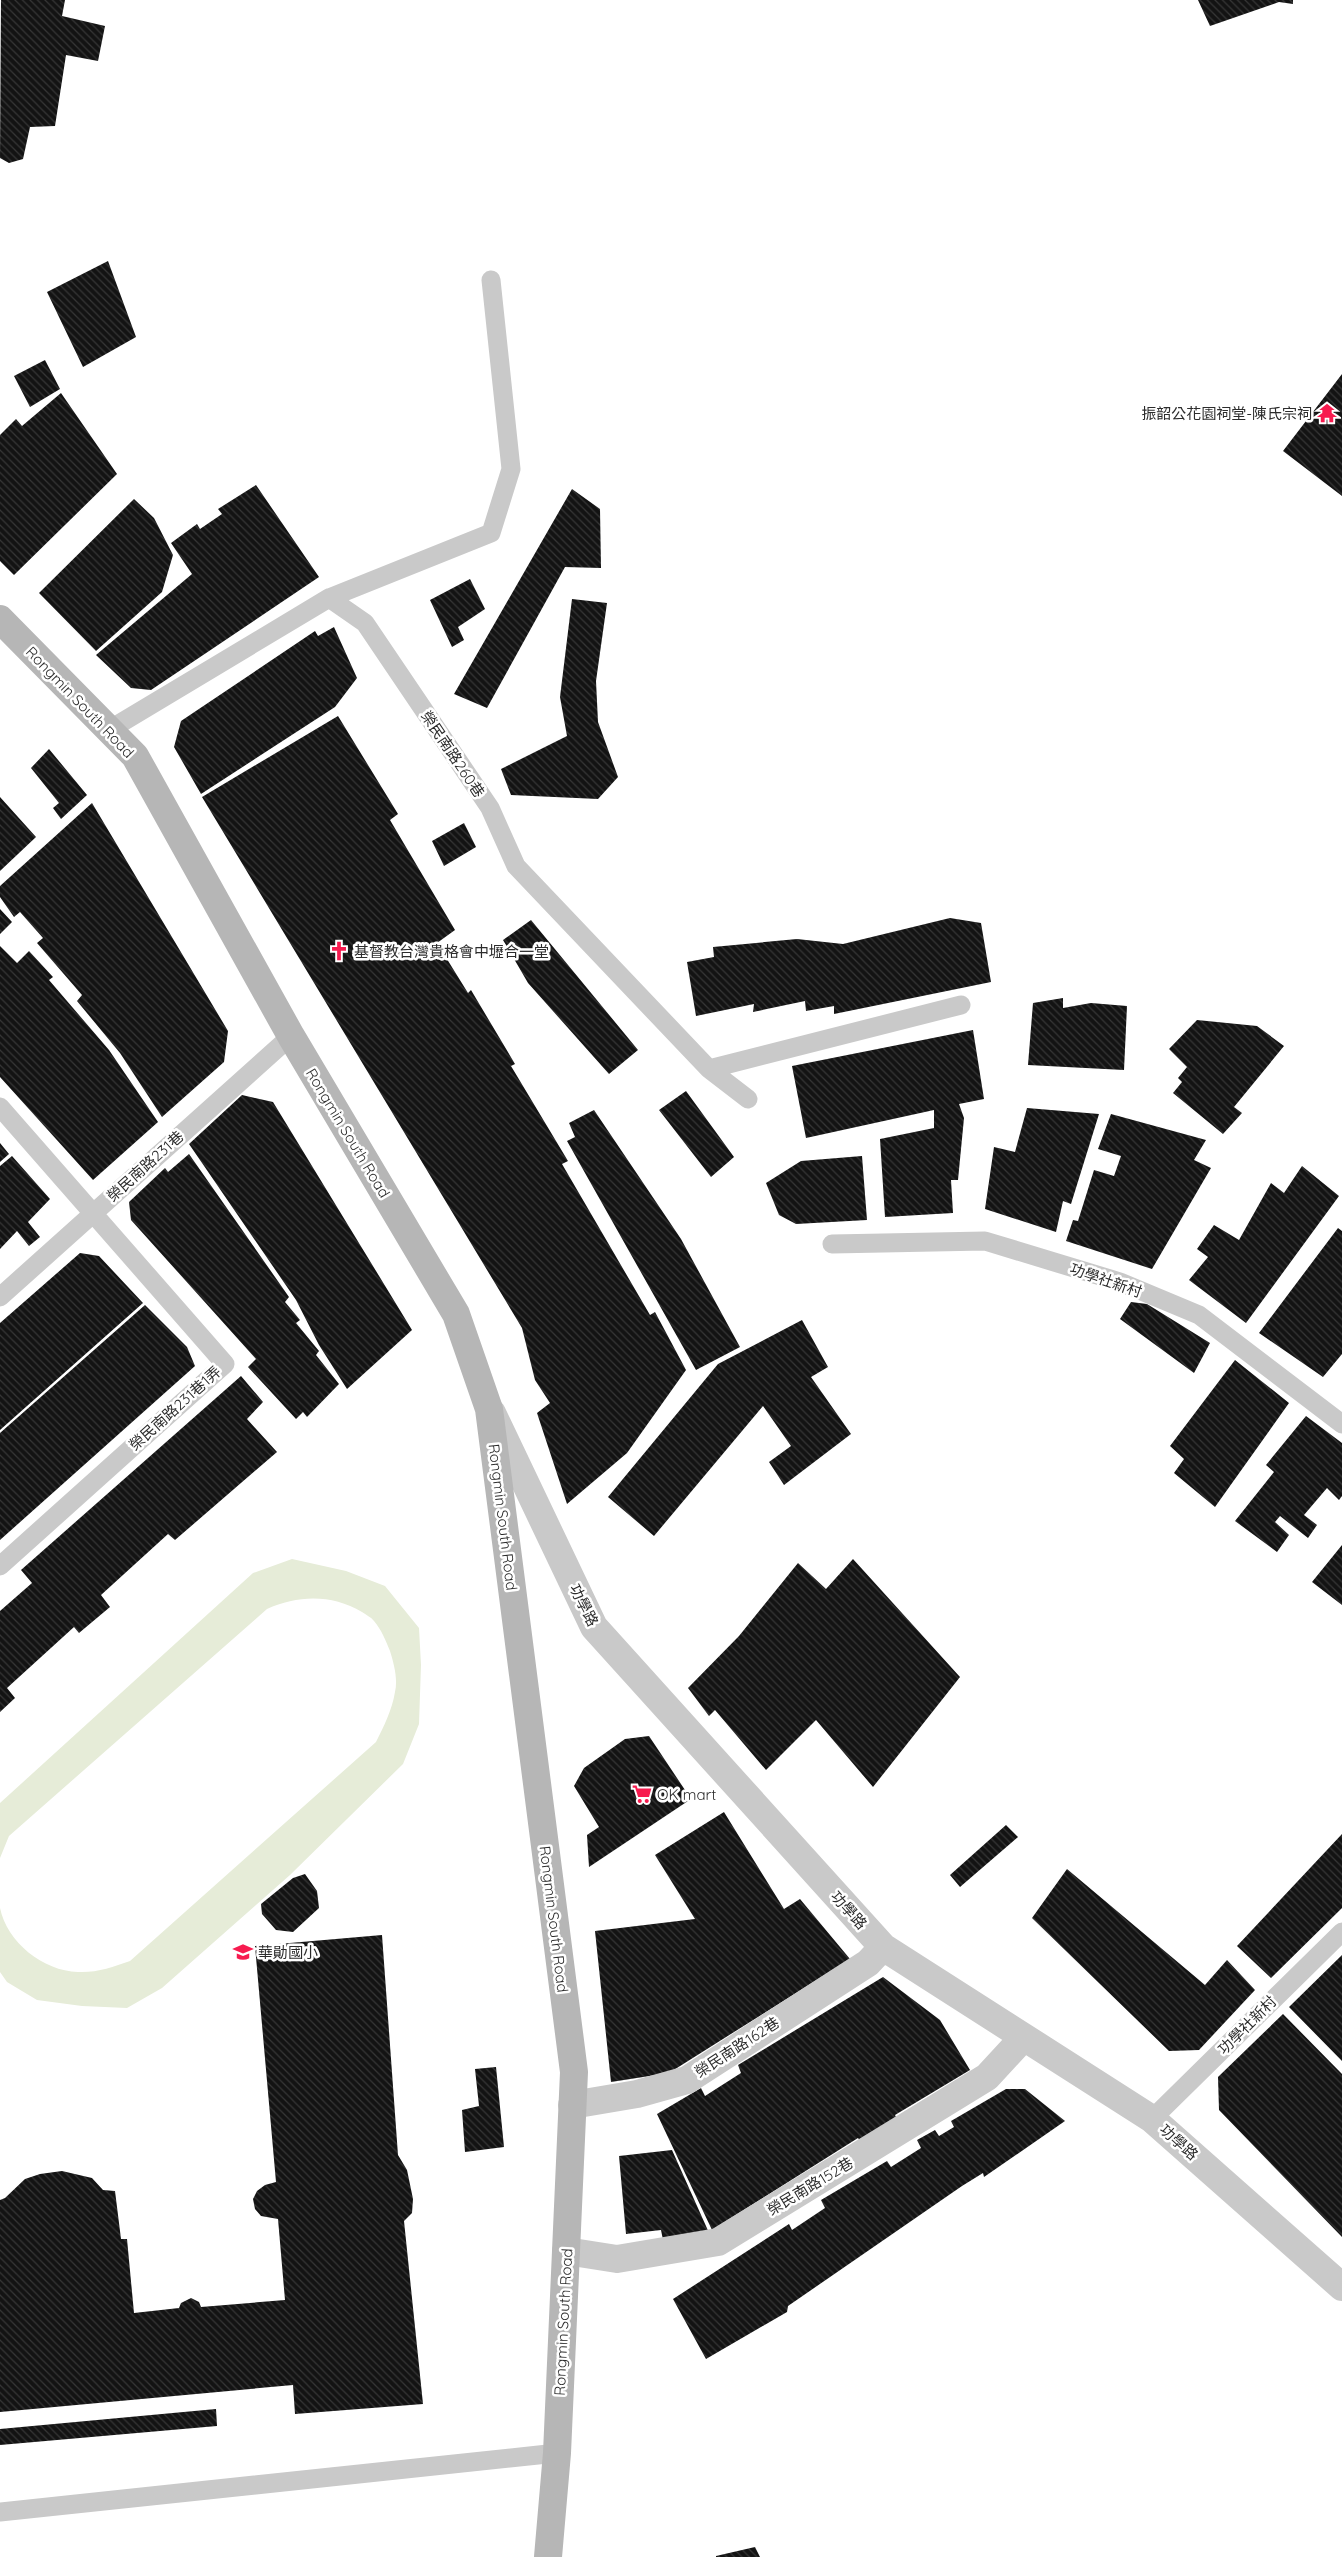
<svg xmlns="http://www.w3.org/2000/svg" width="1342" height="2557" font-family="Quicksand,'Noto Sans TC',sans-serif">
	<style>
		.pitch { fill: #e6ecd8 }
		.building { fill: url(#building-back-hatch) }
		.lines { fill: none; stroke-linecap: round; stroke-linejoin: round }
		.lane { stroke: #c9c9c9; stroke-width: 19 }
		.street { stroke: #c9c9c9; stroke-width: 28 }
		.secondary { stroke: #b6b6b6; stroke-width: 28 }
		.labels { text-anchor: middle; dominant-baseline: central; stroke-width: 5; stroke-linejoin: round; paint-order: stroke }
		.poi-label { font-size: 15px; fill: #2c2c2c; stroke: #fff; text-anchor: start }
		.street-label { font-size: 15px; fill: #2c2c2c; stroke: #fff }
	</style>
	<defs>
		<pattern id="building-back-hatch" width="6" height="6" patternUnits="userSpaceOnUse" patternTransform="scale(1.25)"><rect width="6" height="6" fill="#131313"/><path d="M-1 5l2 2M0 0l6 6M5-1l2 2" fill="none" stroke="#363636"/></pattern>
	</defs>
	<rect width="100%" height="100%" fill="#fff"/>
	<path class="pitch" d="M292,1559l54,12 39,15 34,42 2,37 -2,59 -16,40 -113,111 -128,113 -35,20 -45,-2 -45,-6 -30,-18 -7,-10v-64c7,34 43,63 78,64 18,1 35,-5 52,-11l246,-219c8,-16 16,-32 19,-50 3,-13 -1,-28 -5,-41 -4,-10 -9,-22 -16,-30 -3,-4 -8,-6 -12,-9 -30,-18 -64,-17 -95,-3l-258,227 -9,22v-55l253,-230z"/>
	<path class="building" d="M1,0h64l-3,16 43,10 -7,35 -32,-6 -11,71 -25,1 -7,32 -14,4 -9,-5z
		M1198,0h95v4l-14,-2 -69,24z
		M108,261l28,76 -53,30 -36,-75z
		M45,360l15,29 -30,18 -16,-31z
		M1342,374v122l-59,-45z
		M61,393l56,81 -103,101 -14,-14v-126l16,-16 6,7z
		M256,485l63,92 -168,113 -20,-2 -35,-33 96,-81 -21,-31 26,-19 3,5 22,-15 -4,-5z
		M572,489l28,20 1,59 -36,-1 -78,141 -33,-14z
		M134,499l20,19 19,37 -11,37 -66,59 -57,-58z
		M470,579l15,30 -27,18 6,13 -12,7 -22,-47z
		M572,599l35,4 -11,78 2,41 20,55 -20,22 -87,-4 -10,-26 66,-33 -7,-39z
		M334,627l23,51 -22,29 -134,87 -27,-47 7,-26 134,-90 3,5z
		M338,716l60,98 -8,6 65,110 -18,13 31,50 3,-3 44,74 -4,2 57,95 -6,3 88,151 5,-3 31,58 -59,83 -60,51 -30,-91 13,-10 -15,-23 -13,-52 -320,-531z
		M49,749l38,46 -26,24 -8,-11 6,-5 -28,-35z
		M0,797l36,40 -36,34z
		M92,803l136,228 -4,31 -62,55 -42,-64 -43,-52 5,-6 -45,-52 6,-5 -23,-26 -6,5 -14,-20v-11z
		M464,823l12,24 -32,19 -12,-25z
		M0,909l12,13 -12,12z
		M950,918l31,5 10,59 -157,32v-8l-28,5 -1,-10 -52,11 1,-8 -58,12 -9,-54 27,-5 -1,-10 84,-8 46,5z
		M531,920l107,130 -29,24 -81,-91 -25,-43z
		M0,946l17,17 12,-12 24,26 -4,3 60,70 49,72 -65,58 -93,-103z
		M1063,998v10l28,-5 36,3 -3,64 -96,-5 5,-62z
		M1197,1020l60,6 27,20 -50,61 8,6 -19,21 -50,-41 9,-11 -4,-4 9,-11 -18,-18z
		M973,1030l11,69 -25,5 5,14 -6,62h-7l2,33 -68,4 -5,-78 54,-11v-18l-128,28 -14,-72z
		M686,1091l48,66 -23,20 -52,-67z
		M242,1095l31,7 139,228 -65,59 -28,-44 -23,-45 -107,-156z
		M1027,1108l72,6 -28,90 -8,-3 -7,31 -71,-23 9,-62 21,5z
		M594,1110l87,129 59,108 -44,23 -129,-229 8,-4 -6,-14z
		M1111,1114l95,26 -12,20 17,8 -59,101 -86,-28 7,-21 5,1 16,-51 20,6 7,-20 -23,-7z
		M0,1143l9,11 -9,8z
		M189,1154l100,143 -4,5 15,18 -4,3 23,28 -3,4 23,29 -32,33 -4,-5 -7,7 -48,-52 8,-8 -125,-139 -2,-18 36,-34 3,4z
		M12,1156l38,43 -22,23 12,15 -11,9 -12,-15 -17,18v-83z
		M862,1156l5,64 -71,4 -17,-9 -13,-32 35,-22z
		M1302,1166l37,30 -93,127 -57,-43 19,-23 -11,-8 17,-24 25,15 32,-57 13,10z
		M1338,1228l4,3v123l-19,23 -64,-44z
		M80,1253l19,3 44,47 -143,127v-107z
		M1131,1302l16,2 63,39 -16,30 -74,-54z
		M145,1305l42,42 8,19 -195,174v-107z
		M802,1320l26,47 -17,10 40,57 -67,51 -15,-23 22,-16 -28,-40 -109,130 -46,-39 110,-133z
		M1235,1360l54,43 -74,104 -41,-34 10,-14 -14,-13z
		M241,1376l22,26 -16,17 30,33 -102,88 -7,-6 -67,61 9,12 -31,26 -5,-6 -67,61 8,10 -15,14v-101l32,-28 -11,-13z
		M1306,1416l36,27v53l-3,4 -12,-12 -23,27 13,10 -9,13 -28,-22 -5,6 14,13 -12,17 -42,-31 39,-49 -8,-7z
		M1342,1545v60l-30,-23z
		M853,1559l107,118 -87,110 -57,-67 -50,50 -51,-60 -6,6 -21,-28 51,-52 59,-73 28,26z
		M649,1736l42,63 -102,68 -2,-32 12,-8 -25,-41 10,-18 41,-29z
		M724,1812l60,97 16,-10 50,60 -181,114 -58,9 -16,-151 100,-12 -40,-64z
		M1006,1825l12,12 -58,50 -10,-12z
		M1342,1834v74l-71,70 -34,-32z
		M1067,1869l138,116 22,-25 28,30 -56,60 -30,1 -137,-133z
		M305,1874l12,17 2,17 -26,24 -17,-2 -14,-16 -1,-10 32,-26z
		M382,1935l16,220 9,15 6,29 -1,14 -8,8 19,183 -128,10 -2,-29 -293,27v-212l5,-2 20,-19 15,-5 22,-3 30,7 11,12 12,1 6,48h6l7,74 45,-5 2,-5 10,-5 8,4 2,5 84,-7 -7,-81 -17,-3 -6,-7 -2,-10 4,-8 8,-6 11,-3 -21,-236z
		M1342,1955v106l-53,-54z
		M883,1977l57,43 30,50 -75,45 3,6 -37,21 -3,-4 -146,92 -55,-116 44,-26 4,8 36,-23 -3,-8z
		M1283,2014l59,60v163l-123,-127 -1,-33z
		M496,2067l8,80 -39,5 -3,-42 17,-4 -4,-37z
		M1006,2089h19l40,32 -81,56 -1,-4 -21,13 -174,120 -1,6 -81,47 -33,-60 116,-75 3,6 33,-22 -4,-8 66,-39 4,6 30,-19 -4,-8 18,-10 4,6 15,-9 -3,-6z
		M672,2150l38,85 -47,5 -2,-10 -35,4 -7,-78z
		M216,2409l1,17 -217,19v-16z
		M755,2547l5,10h-44v-1z"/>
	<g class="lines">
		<path class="lane" d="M329,598l162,-65 20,-64 -20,-189
			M109,730l220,-132 36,25 125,185 26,58 193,203 39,30
			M709,1069l252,-64
			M0,1107l225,257 -225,202
			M832,1244l153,-3 135,41 79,33 143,109
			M0,1297l291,-261
			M1152,2119l190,-187
			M0,2512l557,-59"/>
		<path class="street" d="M492,1413l102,214 289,320 269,172 190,168
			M572,2105l65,-11 50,-14 181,-117 15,-16
			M566,2251l51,8 101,-17 269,-165 36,-39"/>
		<path class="secondary" d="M0,619l135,137 156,280 165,278 33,95 85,663 -17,381 -9,104"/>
	</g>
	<defs>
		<symbol id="temple-bare" viewBox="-9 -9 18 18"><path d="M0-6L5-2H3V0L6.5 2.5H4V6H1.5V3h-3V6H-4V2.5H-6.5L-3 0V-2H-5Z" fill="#f71b4f" stroke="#fff" stroke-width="2.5" paint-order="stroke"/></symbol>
		<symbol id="church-bare" viewBox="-9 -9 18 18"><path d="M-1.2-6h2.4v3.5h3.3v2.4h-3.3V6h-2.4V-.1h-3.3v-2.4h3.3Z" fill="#f71b4f" stroke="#fff" stroke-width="2.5" paint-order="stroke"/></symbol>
		<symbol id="supermarket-bare" viewBox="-9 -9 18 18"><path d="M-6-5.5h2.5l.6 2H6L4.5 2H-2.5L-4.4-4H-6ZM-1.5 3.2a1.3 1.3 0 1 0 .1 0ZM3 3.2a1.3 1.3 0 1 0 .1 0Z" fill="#f71b4f" stroke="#fff" stroke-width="2.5" paint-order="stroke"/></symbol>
		<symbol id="school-bare" viewBox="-9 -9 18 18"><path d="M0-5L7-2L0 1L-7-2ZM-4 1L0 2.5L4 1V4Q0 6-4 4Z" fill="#f71b4f" stroke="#fff" stroke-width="2.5" paint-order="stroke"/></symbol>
	</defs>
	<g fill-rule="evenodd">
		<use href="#temple-bare" x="1313" y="399" width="28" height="28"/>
		<use href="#church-bare" x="325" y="937" width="28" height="28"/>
		<use href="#supermarket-bare" x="628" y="1780" width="28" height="28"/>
		<use href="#school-bare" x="229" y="1938" width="28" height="28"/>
	</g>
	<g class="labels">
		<g class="poi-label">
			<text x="1312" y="413" text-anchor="end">振韶公花園祠堂-陳氏宗祠</text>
			<text x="354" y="951">基督教台灣貴格會中壢合一堂</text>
			<text x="657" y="1794">OK mart</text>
			<text x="258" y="1952">華勛國小</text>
		</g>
		<g class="street-label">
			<text transform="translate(80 702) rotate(46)">Rongmin South Road</text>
			<text transform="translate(453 754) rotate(56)">榮民南路260巷</text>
			<text transform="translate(348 1133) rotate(59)">Rongmin South Road</text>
			<text transform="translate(145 1166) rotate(-42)">榮民南路231巷</text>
			<text transform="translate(1106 1280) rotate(19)">功學社新村</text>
			<text transform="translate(175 1408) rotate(-42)">榮民南路231巷1弄</text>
			<text transform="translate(503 1517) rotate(83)">Rongmin South Road</text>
			<text transform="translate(584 1605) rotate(63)">功學路</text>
			<text transform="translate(849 1910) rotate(48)">功學路</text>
			<text transform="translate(554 1919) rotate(83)">Rongmin South Road</text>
			<text transform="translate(1247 2025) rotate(-45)">功學社新村</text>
			<text transform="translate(737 2047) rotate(-33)">榮民南路162巷</text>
			<text transform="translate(1179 2142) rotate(42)">功學路</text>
			<text transform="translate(810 2186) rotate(-31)">榮民南路152巷</text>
			<text transform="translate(563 2322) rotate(-87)">Rongmin South Road</text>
		</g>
	</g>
</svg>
